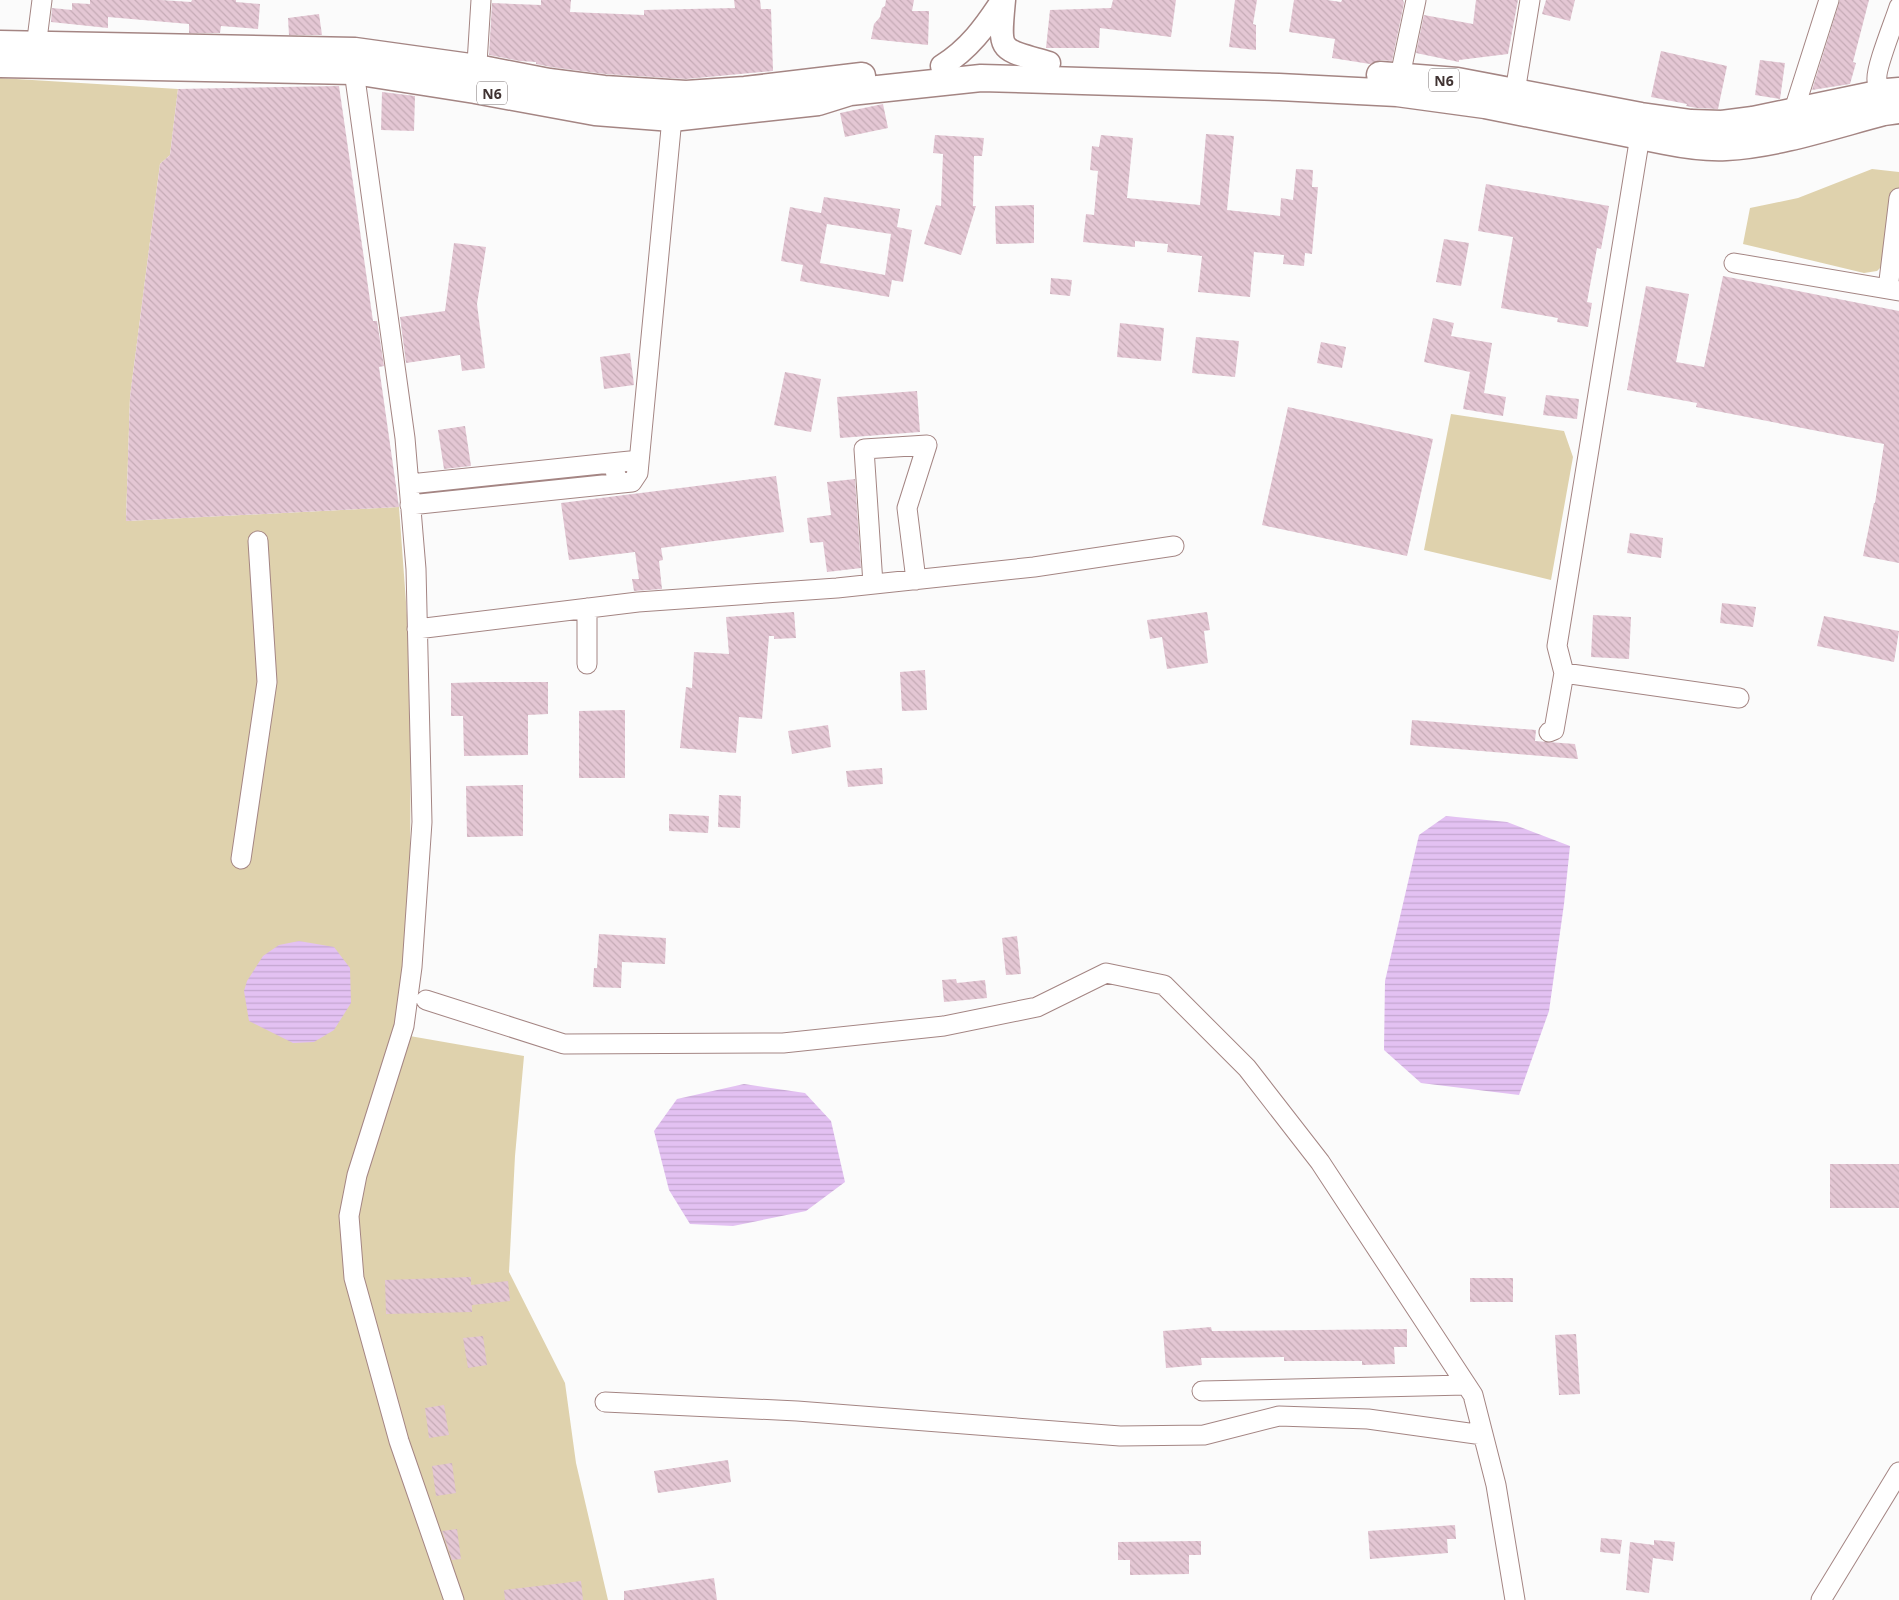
<svg xmlns="http://www.w3.org/2000/svg" width="1899" height="1600" font-family="'Noto Sans',sans-serif">
	<style>
		.green { fill: #dfd2ad }
		.water { fill: url(#water-rules) }
		.building { fill: url(#building-back-hatch); fill-rule: evenodd }
		.lines { fill: none; stroke-linecap: round; stroke-linejoin: round }
		.minor-casing { stroke: #a48583; stroke-width: 21 }
		.major-casing { stroke: #a48583; stroke-width: 25 }
		.highway-casing { stroke: #a48583; stroke-width: 29 }
		.minor { stroke: #fff; stroke-width: 19 }
		.major { stroke: #fff; stroke-width: 22 }
		.highway { stroke: #fff; stroke-width: 26 }
		.labels { text-anchor: middle; dominant-baseline: central; stroke-width: 4.5; stroke-linejoin: round; paint-order: stroke }
		.shield { fill: #fff; stroke: #797070; stroke-width: 1 }
		.shield-label { font-size: 14px; font-weight: bold; fill: #403332 }
	</style>
	<defs>
		<pattern id="water-rules" width="6" height="5" patternUnits="userSpaceOnUse" patternTransform="scale(1.25)"><rect width="6" height="5" fill="#e3c1f2"/><path d="M0 2.5h6" fill="none" stroke="#c4a6d0"/></pattern>
		<pattern id="building-back-hatch" width="6" height="6" patternUnits="userSpaceOnUse" patternTransform="scale(1.25)"><rect width="6" height="6" fill="#e4c7d4"/><path d="M-1 5l2 2M0 0l6 6M5-1l2 2" fill="none" stroke="#c5abb6"/></pattern>
	</defs>
	<rect width="100%" height="100%" fill="#fbfbfb"/>
	<path class="green" d="M0,78l178,11 -8,66 -10,9 -30,233 -4,124 273,-14 12,163 -1,234 -5,83 -63,228 105,385h-447z
		M1872,169l27,3v29l-13,61 -9,9 -13,2 -121,-29 7,-36 48,-10z
		M1451,414l113,17 9,26 -22,123 -127,-30z
		M404,1035l120,21 -9,100 -6,116 56,111 11,80 32,137h-151l-99,-322 -6,-60z"/>
	<path class="water" d="M1446,816l61,6 63,24 -6,58 -15,107 -30,84 -98,-12 -37,-33 1,-69 34,-146z
		M299,941l35,6 16,21 1,35 -17,27 -20,12 -21,1 -44,-22 -5,-30 3,-10 16,-25 16,-11z
		M744,1084l61,9 26,28 14,61 -39,29 -73,15 -43,-2 -21,-34 -15,-59 23,-32z"/>
	<path class="building" d="M90,0h71l30,2 1,-2h44v2l24,2 -2,25 -37,-3 -1,7h-31v-9l-81,-7v11l-57,-6 1,-14 20,2v-7l18,1z
		M541,0h30l-1,12 74,3v-5l91,-2 -1,-8h26l1,9h10l2,62 -87,8 -81,-5 -54,-7 -15,-3v-2l-16,-1 -31,-6 3,-52 49,2z
		M886,0h28l-2,11h17l-1,34 -57,-6 3,-15 6,-7 2,-9 3,-2z
		M1113,0h63l-5,37 -71,-9 -1,20h-53l4,-38 61,-2z
		M1235,0h22l-4,24 3,1v25l-27,-3z
		M1294,0h33l14,2 1,-2h61l1,3 -12,58 -11,-1 -11,4 -38,-6 3,-19 -46,-7z
		M1476,0h42l-10,54 -49,6v2l-43,-9 8,-38 49,9z
		M1546,0h29l-5,21 -28,-7z
		M1840,0h29l-16,62 3,1 -6,21 -38,6z
		M319,14l3,21h-33l-1,-17z
		M1661,51l66,15 -9,43 -21,-1 -11,-2 1,-2 -36,-7z
		M1760,60l25,3 -5,36 -25,-4z
		M339,86l34,235h4l7,45 -5,1 20,140 -273,14 4,-124 30,-233 10,-9 8,-66z
		M382,92l33,4 -1,35 -33,-1z
		M883,104l5,24 -43,9 -5,-24z
		M1206,134l28,2 -7,74 53,6 1,-18 12,2 3,-31 17,1 -1,17h6l-6,67 -7,-1 -1,13 -21,-2 1,-9 -30,-3 -4,45 -52,-5 4,-36 -35,-4 1,-8 -33,-3v6l-52,-5 3,-28 8,1 4,-44 -8,-1 2,-24 7,1 2,-12 32,3 -6,60 73,7z
		M935,135l49,3 -2,18h-8l-1,50h3l-15,49 -37,-11 12,-39 5,1 2,-52 -10,-1z
		M1486,184l123,22 -8,43 -4,-1 -10,54 5,1 -4,24 -31,-5 1,-4 -57,-10 12,-71 -35,-6z
		M824,197l76,12 -3,18 15,3 -9,52 -11,-2 -3,17 -89,-16 3,-16 -22,-4 9,-54 31,6zM827,224l64,10 -6,41 -65,-12z
		M1034,205v38l-38,1 -1,-38z
		M1444,239l25,4 -8,43 -25,-4z
		M454,243l32,4 -9,57 8,64 -23,3 -2,-16 -54,8 -6,-46 45,-6z
		M1723,276l176,35v252l-36,-7 11,-53h1l9,-59 -188,-37 1,-4 -70,-13 19,-104 43,8 -13,68 28,5z
		M1051,278l21,2 -2,16 -20,-2z
		M1433,318l21,5 -3,13 41,7 -8,50 22,4 -3,19 -40,-7 7,-37 -46,-10z
		M1120,323l44,5 -3,33 -44,-4z
		M1196,337l43,4 -4,36 -43,-4z
		M1321,342l25,5 -4,21 -25,-5z
		M630,353l4,32 -30,4 -4,-32z
		M785,372l36,7 -10,53 -37,-7z
		M917,391l3,41 -80,6 -3,-41z
		M1546,395l33,4 -2,20 -34,-4z
		M1288,407l145,32 -26,117 -145,-31z
		M465,426l6,40 -27,3 -6,-39z
		M776,476l8,56 -123,16 2,12 -4,1 3,28 -28,2 -2,-12h7l-4,-27 -66,8 -8,-57z
		M855,479l6,89 -34,4 -4,-30 -13,1 -3,-25 24,-3 -4,-33z
		M1630,533l33,5 -2,20 -34,-5z
		M1722,603l34,4 -3,20 -33,-4z
		M794,612l2,26 -22,1v-3h-5l-7,83 -23,-2 -3,36 -56,-5 6,-61 6,1 2,-36 35,2 -3,-37z
		M1207,612l3,18 -6,1 4,32 -41,6 -5,-32 -12,2 -3,-19z
		M1593,615l38,2 -2,42 -38,-2z
		M1824,616l75,15 -5,31 -77,-16z
		M925,670l2,40 -25,1 -2,-39z
		M483,682h65v32l-20,1v40l-64,1 -1,-40h-12v-33z
		M625,710v68h-46v-67z
		M1412,720l124,10 -1,11 40,3 3,15 -168,-14z
		M828,725l3,22 -39,7 -4,-23z
		M882,768l1,16 -35,3 -2,-16z
		M523,785v51l-56,1 -1,-51z
		M719,795l22,1 -1,32 -22,-1z
		M669,814l40,2 -1,17 -39,-2z
		M599,934l67,4 -1,26 -43,-2 -1,26 -28,-1 1,-19h3z
		M1017,936l4,38 -15,1 -4,-37z
		M956,979l1,4 28,-3 2,18 -43,4 -2,-22z
		M1830,1164h69v44h-69z
		M471,1277v8l37,-4 2,20 -38,4v7l-86,2 -1,-34z
		M1470,1278h43v24h-43z
		M1211,1327l1,4 195,-2v18h-13l1,17 -33,1v-4h-78v-4l-83,1 1,7 -36,3 -3,-37z
		M1576,1334l4,60 -21,1 -4,-60z
		M483,1336l4,29 -19,3 -5,-30z
		M444,1405l5,30 -20,3 -4,-30z
		M728,1460l3,22 -73,11 -4,-22z
		M452,1463l4,30 -20,3 -4,-30z
		M1455,1525l1,14h-9l1,14 -78,6 -2,-28z
		M457,1529l4,30 -9,1 -10,-29z
		M1601,1538l21,2 -2,14 -20,-2z
		M1654,1540l21,2 -2,19 -20,-3 -4,35 -23,-3 4,-48 24,3z
		M1201,1541v14h-12v19l-59,1v-15h-12v-18z
		M714,1578l3,22h-93v-9z
		M581,1581l2,19h-78l-1,-10z"/>
	<g class="lines">
		<defs>
			<path id="minor" d="M35,55l7,-55
				M355,60l-1,11 51,367 11,131 6,253 -10,145 -8,59 -47,149 -8,41 5,62 45,163 55,159
				M1400,76l16,-76
				M476,79l5,-79
				M1515,92l15,-92
				M1887,92c-4,-3 -10,-6 -10,-12 -2,-11 18,-60 22,-73
				M1794,110l35,-110
				M1640,136l-83,510 7,27 175,25
				M1734,263l165,28
				M1888,289l11,-91
				M638,473l-1,-5 -7,-7 -10,1 -5,8 2,10 5,3 10,-1 6,-9 34,-355
				M410,484l210,-22
				M410,505l212,-22
				M873,584l-9,-135 63,-4 -20,63 9,72
				M417,629l221,-27 199,-14 197,-21 140,-21
				M587,664v-56
				M1549,732l5,-2 10,-57
				M241,859l26,-177 -9,-141
				M426,1000l138,44 219,-1 161,-17 93,-19 69,-34 58,12 83,83 73,94 153,233 23,90 19,115
				M1202,1391l264,-6
				M605,1402l192,9 323,25 84,-1 75,-19 89,3 115,16
				M1821,1600l78,-128"/>
			<path id="major" d="M1004,0c-5,54 -6,48 45,63
				M942,66c27,-17 43,-39 60,-65"/>
			<path id="highway" d="M0,44l355,7 122,17 72,14 55,7 82,5 59,-4 117,-14
				M0,64l354,7 121,19 120,22 77,6 146,-16 32,-10 131,-14 298,9 118,6 88,12 180,36c20,4 41,7 61,6 53,-3 108,-22 158,-35l15,-2
				M1380,75l77,6 184,35 50,7 31,1 31,-4 134,-28 12,-1"/>
		</defs>
		<use href="#minor" class="minor-casing"/>
		<use href="#major" class="major-casing"/>
		<use href="#highway" class="highway-casing"/>
		<use href="#minor" class="minor"/>
		<use href="#major" class="major"/>
		<use href="#highway" class="highway"/>
	</g>
	<g class="labels">
		<g class="shield">
			<rect x="1429" y="68.5" width="30" height="23" rx="4"/>
			<rect x="477" y="81.5" width="30" height="23" rx="4"/>
		</g>
		<g class="shield-label">
			<text x="1444" y="80">N6</text>
			<text x="492" y="93">N6</text>
		</g>
	</g>
</svg>
